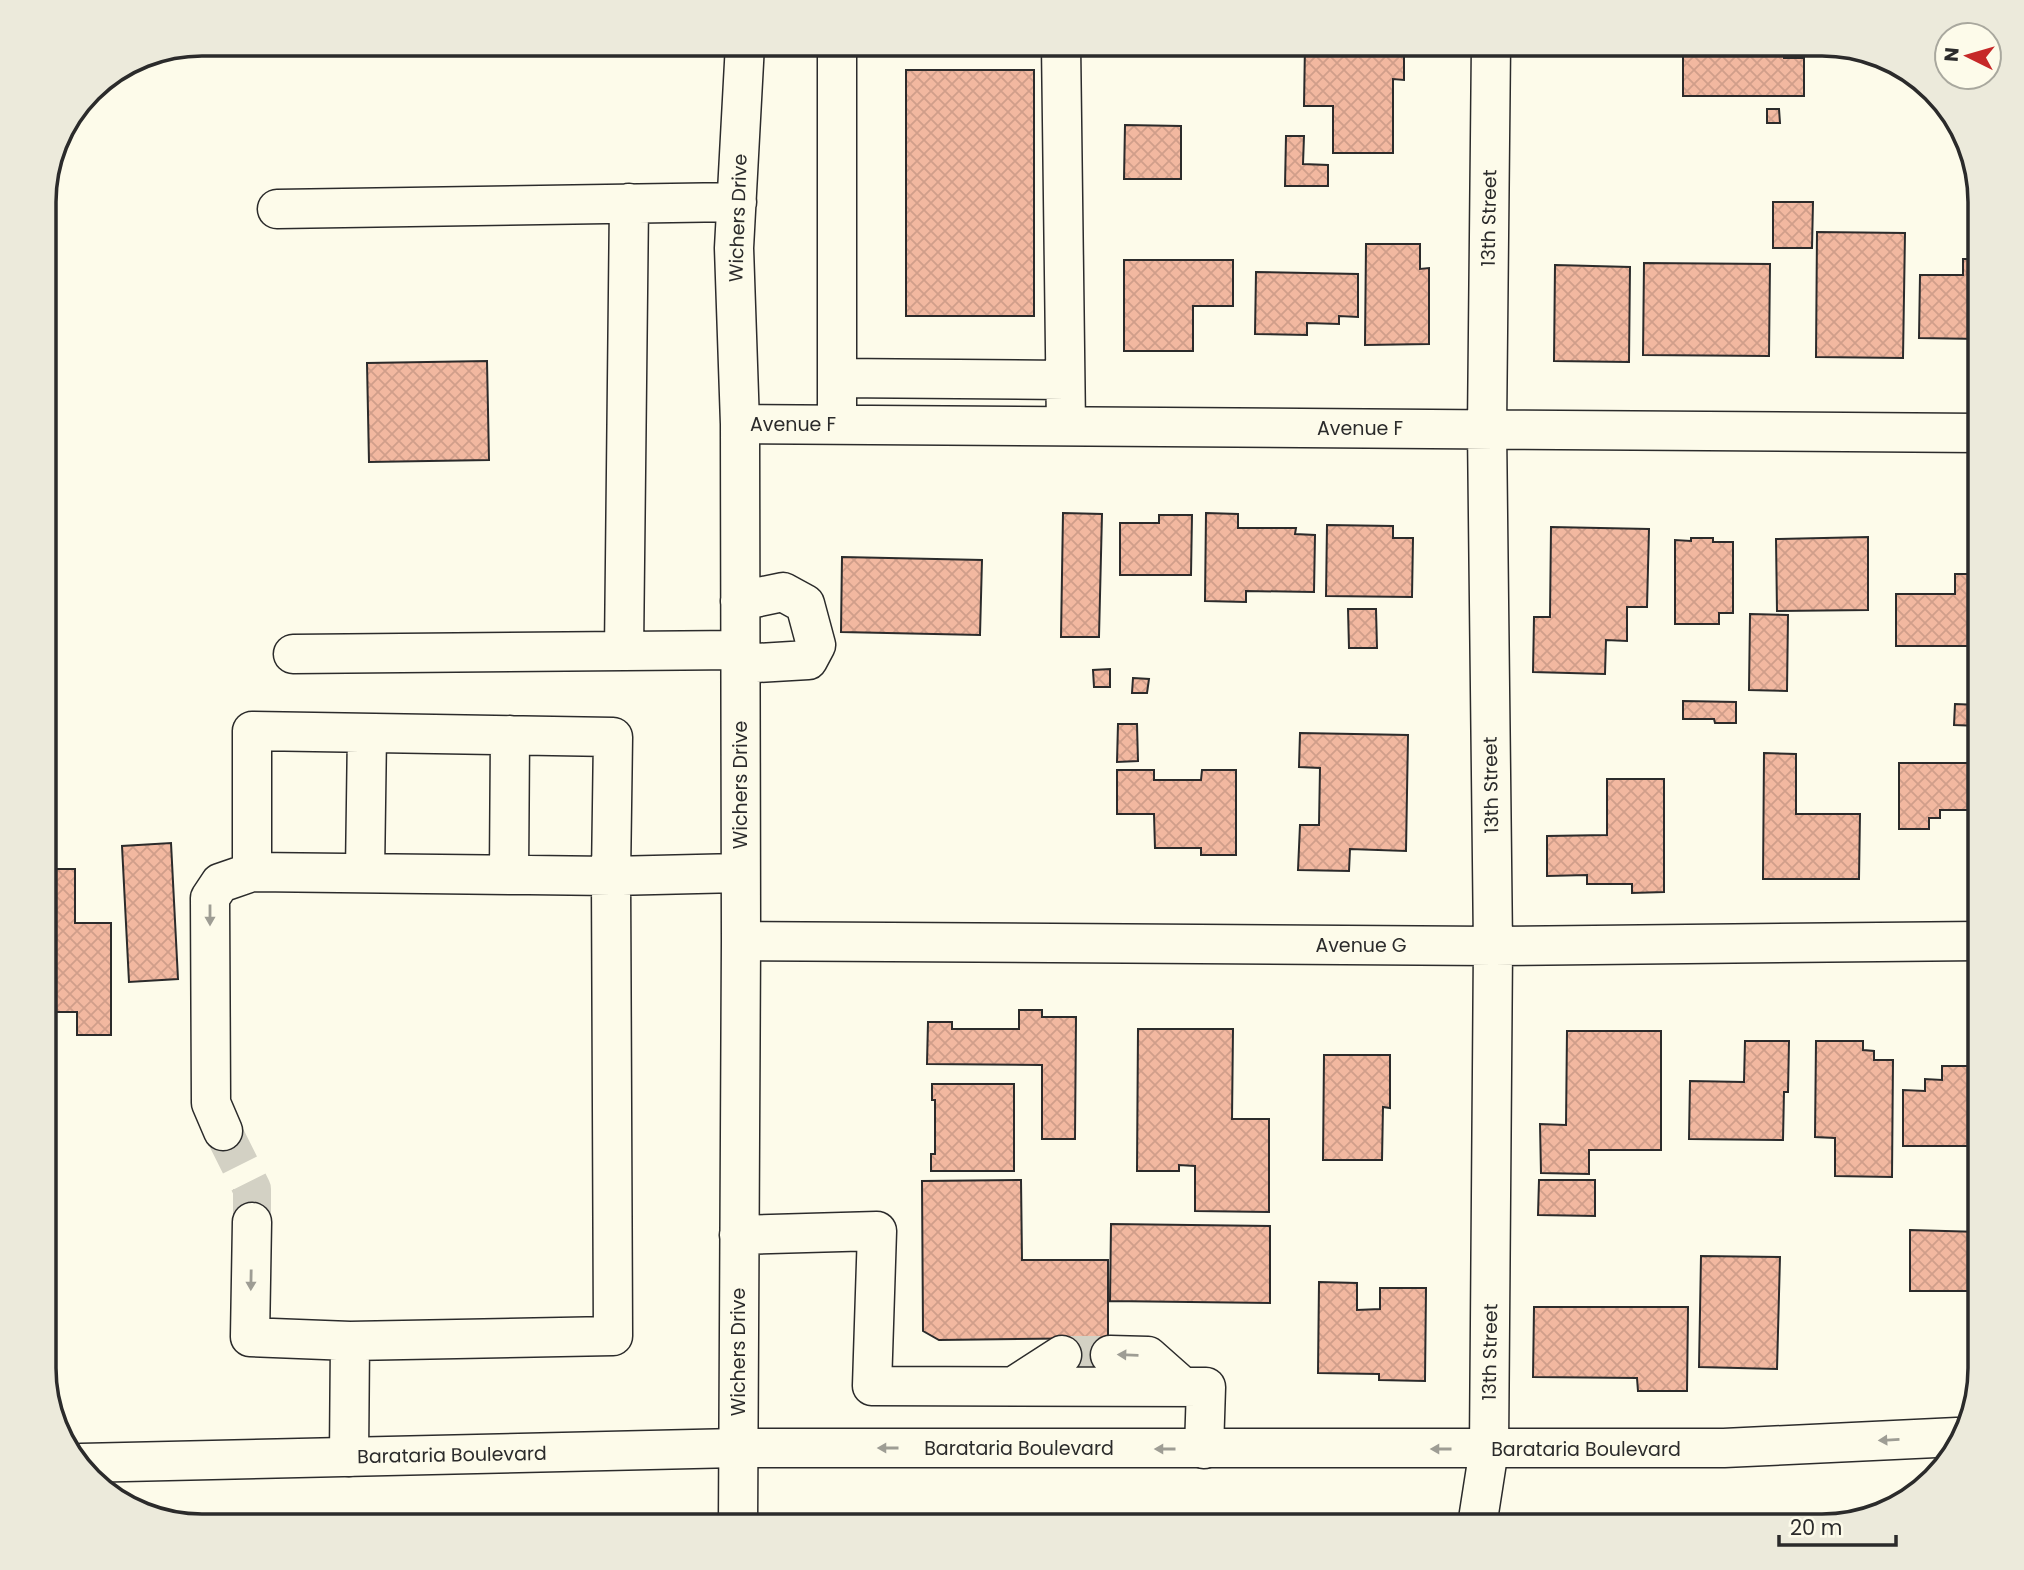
<svg xmlns="http://www.w3.org/2000/svg" width="2024" height="1570" font-family="Poppins,sans-serif">
	<style>
		.building { fill: url(#building-cross-hatch); stroke: #2b2b2b; stroke-width: 2 }
		.lines { fill: none; stroke-linecap: round; stroke-linejoin: round }
		.minor-tunnel { stroke: #d3d1c4; stroke-width: 38; stroke-dasharray: 38 19; stroke-linecap: butt }
		.minor-casing { stroke: #2b2b2b; stroke-width: 41 }
		.major-casing { stroke: #2b2b2b; stroke-width: 41 }
		.minor { stroke: #fdfbea; stroke-width: 38 }
		.major { stroke: #fdfbea; stroke-width: 38 }
		.oneway { fill: #9e9d94 }
		.labels { text-anchor: middle; dominant-baseline: central; stroke-width: 5; stroke-linejoin: round; paint-order: stroke }
		.street-label { font-size: 19px; fill: #2b2b2b; stroke: #fdfbea }
		.rim { fill: none; stroke: #2b2b2b; stroke-width: 3.5 }
	</style>
	<defs>
		<pattern id="building-cross-hatch" width="8" height="8" patternUnits="userSpaceOnUse" patternTransform="scale(1.75)"><rect width="8" height="8" fill="#f2b8a0"/><path d="M0 0l8 8M0 8l8-8" fill="none" stroke="#d09e8a"/></pattern>
	</defs>
	<rect width="100%" height="100%" fill="#fdfbea"/>
	<path class="building" d="M1305,44h99v36l-11,-1v74h-60v-47h-29z
		M1683,44h101v14h20v38h-121z
		M906,70h128v246h-128z
		M1767,109h12l1,14h-13z
		M1125,125l56,1v53h-57z
		M1286,136h18l-1,28 25,1v21h-43z
		M1773,202h40l-1,46h-39z
		M1817,232l88,1 -2,125 -87,-1z
		M1366,244h54v25l9,-1v76l-64,1z
		M1963,259h17v80l-61,-1 1,-63h43z
		M1124,260h109v46h-40v45h-69z
		M1644,263l126,1 -1,92 -126,-1z
		M1555,265l75,2 -1,95 -75,-1z
		M1256,272l102,2v43l-19,-1v8l-32,-1v12l-52,-1z
		M487,361l2,99 -120,2 -2,-99z
		M1063,513l39,1 -3,123h-38z
		M1206,513l32,1v14h58l-1,6 20,1 -1,57 -68,-1v11l-41,-1z
		M1159,515h33l-1,60h-71v-52h39z
		M1327,525l66,1v12h20l-1,59 -86,-1z
		M1551,527l98,2 -2,78h-20v34l-21,-1 -1,34 -72,-2 1,-55h16z
		M1868,537v73l-91,1 -1,-72z
		M1691,538h22v4h20v71h-14v11h-44v-84l16,1z
		M842,557l140,3 -2,75 -139,-3z
		M1955,574h25v72h-84v-52h59z
		M1348,609h28l1,39h-28z
		M1750,614l38,1 -1,76 -38,-1z
		M1110,669v18h-16l-1,-17z
		M1133,678l16,1 -2,14h-15z
		M1683,701l53,1v21h-21l-1,-4h-31z
		M1955,704l25,1v21l-26,-1z
		M1118,724h19l1,37 -21,1z
		M1300,733l108,2 -2,116 -56,-2 -1,22 -51,-1 2,-45h19l1,-57 -21,-1z
		M1764,753l32,1v60h64l-1,65h-96z
		M1899,763h81v35h-9v12h-31v8h-11v11h-30z
		M1117,770h37v10h47l1,-10h34v85h-35v-7h-46l-1,-34h-37z
		M1607,779h57v113l-32,1v-9h-45v-9l-40,1v-40l60,-1z
		M171,843l7,136 -49,3 -7,-136z
		M44,869h31v54h36v112h-34v-23h-33z
		M1019,1010h23v7h34l-1,122h-33v-74l-115,-1 1,-42h24v7h67z
		M1138,1029h95l-1,90h37v93l-74,-1v-45l-16,-1v6h-42z
		M1567,1031h94v119h-72v24l-48,-1 -1,-49 26,1z
		M1745,1041h44l-1,51h-4l-1,48 -94,-1 1,-58 54,1z
		M1816,1041h47v9l11,1v9h19l-1,117 -57,-1v-38l-20,-1z
		M1324,1055h66v53l-7,-1 -1,53h-59z
		M1942,1066h38v80h-77v-56l22,1v-12l17,1z
		M932,1084h82v87h-83v-17h4v-54h-3z
		M1021,1180l1,80h86v78l-169,2 -16,-9 -1,-150z
		M1539,1180h56v36l-57,-1z
		M1111,1224l159,2v77l-160,-2z
		M1910,1230l70,2v59h-70z
		M1701,1256l79,1 -3,112 -78,-2z
		M1319,1282l38,1v27l23,-1v-21h46l-1,93 -46,-1v-6l-61,-1z
		M1534,1307h154l-1,84h-49l-1,-13 -104,-1z"/>
	<g class="lines">
		<path class="minor-tunnel" d="M223,1131l29,58v33
			M1062,1355h48"/>
		<defs>
			<path id="minor" d="M837,44v380
				M1061,44l5,382
				M277,209l460,-7
				M837,378l228,2
				M740,424l1240,9
				M740,601l43,-9 22,12 11,41 -8,15 -68,4
				M624,651l5,-448
				M293,654l447,-4
				M365,873l2,-140
				M509,875l1,-140
				M741,941l752,5 487,-5
				M223,1131l-12,-28 -1,-205 10,-15 32,-11
				M252,1222l-2,115 100,4 263,-5 -2,-460 2,-139 -361,-6v141l359,4 129,-3
				M739,1235l138,-4 -5,155 334,1 -2,62
				M1110,1355l38,1 35,31
				M1014,1386l48,-31
				M349,1457l1,-116
				M738,1526l3,-585 -1,-517 -6,-176 11,-204
				M1477,1526l12,-77 4,-503 -6,-517 4,-385"/>
			<path id="major" d="M81,1463l656,-15h987l233,-11"/>
		</defs>
		<use href="#minor" class="minor-casing"/>
		<use href="#major" class="major-casing"/>
		<use href="#minor" class="minor"/>
		<use href="#major" class="major"/>
	</g>
	<defs><path id="oneway-solid" d="M-6-.8H1V-3.2L6.5 0L1 3.2V.8H-6Z" transform="scale(1.75)"/></defs>
	<g class="oneway">
		<use href="#oneway-solid" transform="translate(210 915) rotate(90)"/>
		<use href="#oneway-solid" transform="translate(251 1280) rotate(91)"/>
		<use href="#oneway-solid" transform="translate(1128 1355) rotate(-178)"/>
		<use href="#oneway-solid" transform="translate(1889 1440) rotate(177)"/>
		<use href="#oneway-solid" transform="translate(888 1448) rotate(-180)"/>
		<use href="#oneway-solid" transform="translate(1165 1449) rotate(-180)"/>
		<use href="#oneway-solid" transform="translate(1441 1449) rotate(-180)"/>
	</g>
	<g class="labels">
		<g class="street-label">
			<text transform="translate(738 218) rotate(-88)">Wichers Drive</text>
			<text transform="translate(1489 218) rotate(-89)">13th Street</text>
			<text x="793" y="424">Avenue F</text>
			<text x="1360" y="428">Avenue F</text>
			<text transform="translate(740 785) rotate(-90)">Wichers Drive</text>
			<text transform="translate(1491 785) rotate(-91)">13th Street</text>
			<text x="1361" y="945">Avenue G</text>
			<text transform="translate(738 1352) rotate(-90)">Wichers Drive</text>
			<text transform="translate(1490 1352) rotate(-89)">13th Street</text>
			<text x="1019" y="1448">Barataria Boulevard</text>
			<text x="1586" y="1449">Barataria Boulevard</text>
			<text transform="translate(452 1455) rotate(-1)">Barataria Boulevard</text>
		</g>
	</g>
	<path d="M0 0H2024V1570H0ZM202 56H1822A146 146 0 0 1 1968 202V1368A146 146 0 0 1 1822 1514H202A146 146 0 0 1 56 1368V202A146 146 0 0 1 202 56Z" fill="#eceadb" fill-rule="evenodd"/>
	<path class="rim" d="M202 56H1822A146 146 0 0 1 1968 202V1368A146 146 0 0 1 1822 1514H202A146 146 0 0 1 56 1368V202A146 146 0 0 1 202 56Z"/>
	<g transform="translate(1968 56) rotate(275)"><circle r="33" fill="#fdfbea" stroke="#a9a89e" stroke-width="2"/>
	<path d="M0-5L12 26L0 18L-12 26Z" fill="#c62828"/>
	<text y="-10" font-size="19" font-weight="bold" text-anchor="middle" fill="#2b2b2b">N</text>
	</g>
	<path d="M1779 1535v10h117v-10" fill="none" stroke="#2b2b2b" stroke-width="3.5"/>
	<text x="1790" y="1535" font-size="21" fill="#2b2b2b" stroke="#fdfbea" stroke-width="5" paint-order="stroke">20 m</text>
</svg>
